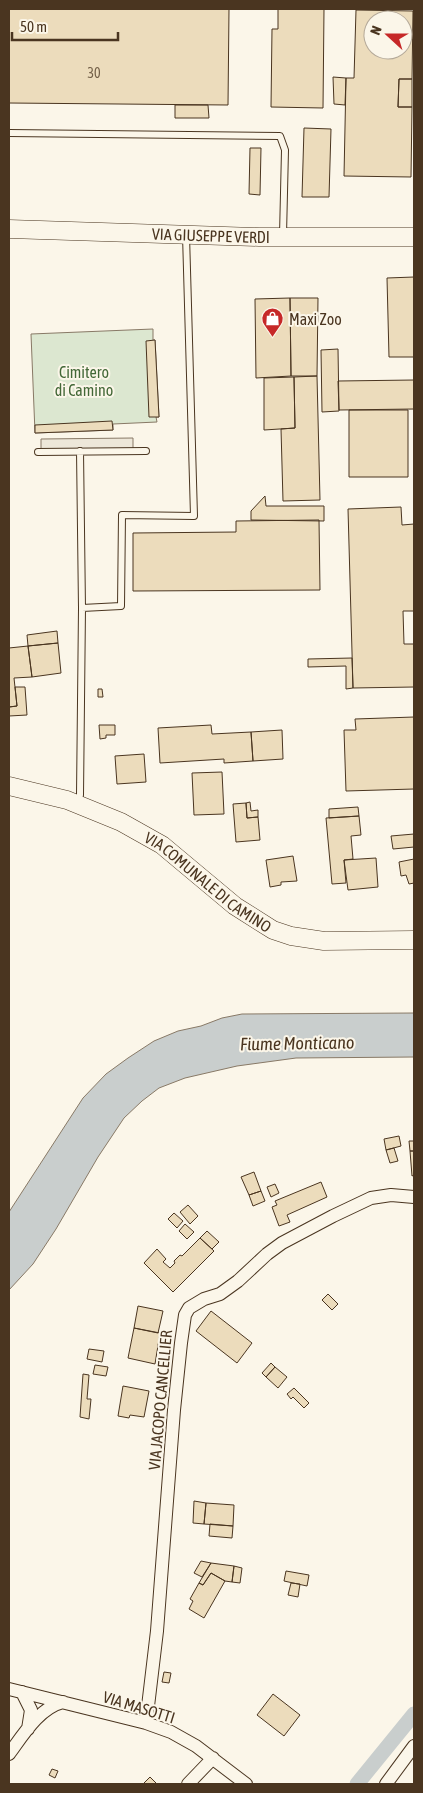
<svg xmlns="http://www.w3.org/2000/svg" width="423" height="1793" font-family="'Asap Condensed',sans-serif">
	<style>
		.green { fill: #dce7d0; stroke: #887966 }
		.parking { fill: #ede7d9; stroke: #887966 }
		.water { fill: #c9cecd; stroke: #887966 }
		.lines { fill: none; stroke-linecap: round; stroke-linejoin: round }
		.canal { stroke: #c9cecd; stroke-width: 15 }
		.building { fill: #ecdcbc; stroke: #4a3520; fill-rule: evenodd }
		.lane-casing { stroke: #4a3520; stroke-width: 8 }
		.street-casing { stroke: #4a3520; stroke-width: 14 }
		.secondary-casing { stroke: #4a3520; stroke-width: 19 }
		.lane { stroke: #fbf6e9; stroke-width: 6 }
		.street { stroke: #fbf6e9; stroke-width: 12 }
		.secondary { stroke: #fbf6e9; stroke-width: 18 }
		.labels { text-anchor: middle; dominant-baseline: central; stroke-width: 4; stroke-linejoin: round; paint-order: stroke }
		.number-label { font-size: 14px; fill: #725f47 }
		.street-label { font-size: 16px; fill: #4a3520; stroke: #fbf6e9 }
		.poi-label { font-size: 16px; fill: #4a3520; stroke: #fbf6e9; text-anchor: start }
		.park-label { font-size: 16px; fill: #436837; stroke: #fbf6e9 }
		.water-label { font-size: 18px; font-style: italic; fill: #4a3520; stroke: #fbf6e9 }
	</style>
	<rect width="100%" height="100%" fill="#fbf6e9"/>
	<path class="green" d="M153,329v11h2l4,77h-3l1,5 -44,2v6l-78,3 -4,-99z"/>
	<path class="parking" d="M133,438v14l-92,1v-14z"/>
	<path class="water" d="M414,1013v44l-118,1 -59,8 -52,12 -26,10 -17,13 -18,17 -26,39 -42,72 -23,35 -24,26v-78l74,-114 23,-24 22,-16 26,-17 24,-10 23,-5 21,-8 20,-4z"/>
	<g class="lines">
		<path class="canal" d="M357,1784l57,-70"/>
	</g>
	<path class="building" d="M9,9h220l-1,96 -219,-2z
		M278,9h46l-1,99 -52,-1 1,-78h6z
		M356,10l57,1 -1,68h-13l-1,28h14l-1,70 -67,-1 2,-98h8zM373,20h30v30h-30z
		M333,77l13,1 -1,27 -11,-1z
		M399,79h13v28h-14z
		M175,105h33l1,13h-34z
		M304,128l27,1 -2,68h-27z
		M250,148h11l-1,47 -11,-1z
		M414,277v80h-25l-2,-79z
		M290,298l1,78 -35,2 -1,-79z
		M290,298h28l-1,78h-26z
		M155,340l4,77h-10l-3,-76z
		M338,349l1,62 -17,1 -1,-62z
		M317,376l3,124 -37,1 -2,-72 14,-1 -1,-51z
		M294,377l1,51 -31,2v-52z
		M414,380v29l-75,1 -1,-29z
		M349,410h59v67h-59z
		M112,421l1,9 -78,3v-8z
		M265,496l1,10h58v15l-73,-1v-9z
		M401,507l1,18 12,-1v87h-11l1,33h10v43l-61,1 -5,-179z
		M319,520l1,70 -187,1v-58l103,-1v-11z
		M57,631l1,12 -30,3 -1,-11z
		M58,643l3,30 -29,4 -4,-31z
		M28,646l4,31 -18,1 3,28 -8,1v-59z
		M352,658l1,30 -7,1v-23l-38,1v-8z
		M15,687h10l2,28 -18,1v-9l8,-1z
		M98,689h4l1,8h-5z
		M414,717v72l-68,2 -2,-61h12l-1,-11z
		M99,725h16v10h-9v3l-6,1z
		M211,725l1,9 39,-2 2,29 -29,2v-4l-64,4 -2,-35z
		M282,730l1,29 -30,2 -2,-29z
		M144,754l2,28 -29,2 -2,-28z
		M222,772l2,42 -30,1 -2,-42z
		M250,802l1,9 7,-1v7l-11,1 -1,-15z
		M246,803l1,15 11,-1 2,23 -24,2 -3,-38z
		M358,807l1,9 -30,2v-9z
		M359,816l2,19 -10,1 2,23 -9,1 2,23 -14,1 -6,-66z
		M414,834v13l-21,2 -2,-13z
		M293,856l4,25 -16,1v3l-11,2 -4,-27z
		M376,858l2,29 -30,3 -4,-30z
		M414,859v24l-5,1 -3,-9 -5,1 -2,-14z
		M399,1136l2,10 -15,4 -2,-11z
		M409,1141h5v10h-4z
		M394,1148l4,13 -8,2 -4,-13z
		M410,1151h4v24l-2,1z
		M254,1172l7,19 -12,4 -8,-18z
		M321,1182l6,15 -40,18 3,7 -11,4 -7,-19 5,-2 -2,-4z
		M275,1184l4,9 -8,4 -4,-10z
		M261,1191l4,10 -12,5 -4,-11z
		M188,1205l10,11 -8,8 -10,-12z
		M174,1213l9,8 -6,7 -9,-9z
		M185,1224l9,8 -7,7 -8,-8z
		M207,1231l12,11 -7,7 -12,-11z
		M200,1238l14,13 -41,41 -29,-29 13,-14 9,10 -3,3 7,6 5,-5 -1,-2 6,-6 2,1z
		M328,1294l10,10 -6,6 -10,-10z
		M138,1306l25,5 -5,22 -24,-5z
		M211,1311l41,32 -15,20 -41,-32z
		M134,1328l26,5 -5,31 -27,-6z
		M89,1349l15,2 -2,11 -15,-3z
		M271,1363l4,4 -9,10 -4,-4z
		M95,1365l13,2 -2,9 -13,-2z
		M275,1367l12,10 -9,11 -12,-11z
		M83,1374l6,1 -2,24h4l-2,20 -9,-2z
		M123,1386l26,5 -5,26 -14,-2 -1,3 -11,-2z
		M294,1388l15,15 -5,5 -11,-11 -2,2 -4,-5z
		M194,1501l12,2 -2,21 -11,-1z
		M206,1503l28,2 -1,21 -29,-2z
		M210,1524l23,2 -1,12 -23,-2z
		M201,1561l10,2 -9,14 -8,-4z
		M211,1563l23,3 -2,16 -7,-1 -14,-8 -8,12 -4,-2z
		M234,1566l8,2 -2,15 -8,-1z
		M286,1571l23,4 -2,11 -23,-5z
		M211,1573l14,8 -21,37 -15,-9 4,-8 -3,-2 9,-16 4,2z
		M291,1583l9,1 -2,13 -10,-2z
		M164,1672l7,1 -2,10 -7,-1z
		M273,1694l27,21 -16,21 -27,-21z
		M52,1769l6,2 -3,7 -6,-3z
		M150,1777l7,7h-14z"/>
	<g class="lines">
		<defs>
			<path id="lane" d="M9,133l271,3 5,14 -2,85
				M80,451l2,157 -2,187
				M38,452l108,-1
				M82,608l39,-2 1,-91 72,1 -8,-281"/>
			<path id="street" d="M9,1689l137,34 25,9 25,14 50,38
				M22,1692l9,18 -3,19
				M146,1723l11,-92 17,-221 7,-67 4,-28 4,-7 15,-9 16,-5 18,-13 29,-27 15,-11 51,-27 38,-18 20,-3 23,2
				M9,1754c14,-19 30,-46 54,-52
				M188,1784l25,-26
				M386,1784l28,-38"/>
			<g id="secondary">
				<path id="s1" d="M9,229l250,8h155"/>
				<path id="s2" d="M9,786l58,14 54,22 41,23 73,61 38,24 18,6 33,5 90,-1"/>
			</g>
		</defs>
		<use href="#lane" class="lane-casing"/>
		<use href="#street" class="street-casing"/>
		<use href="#secondary" class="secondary-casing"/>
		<use href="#lane" class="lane"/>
		<use href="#street" class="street"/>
		<use href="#secondary" class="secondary"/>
	</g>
	<defs>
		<symbol id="shop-pin" viewBox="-11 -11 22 30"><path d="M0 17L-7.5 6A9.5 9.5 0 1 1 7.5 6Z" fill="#c62828" stroke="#fbf6e9"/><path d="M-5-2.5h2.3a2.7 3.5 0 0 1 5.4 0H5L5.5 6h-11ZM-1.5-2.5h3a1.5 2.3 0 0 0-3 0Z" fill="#fff"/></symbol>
	</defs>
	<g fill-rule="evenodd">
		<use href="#shop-pin" x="260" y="306" width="25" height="34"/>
	</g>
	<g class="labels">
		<g class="number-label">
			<text x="94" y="73">30</text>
		</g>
		<g class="street-label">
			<text stroke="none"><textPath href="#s1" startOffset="202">VIA GIUSEPPE VERDI</textPath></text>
			<text stroke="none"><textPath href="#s2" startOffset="224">VIA COMUNALE DI CAMINO</textPath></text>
			<text transform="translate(160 1400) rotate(-85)">VIA JACOPO CANCELLIER</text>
			<text transform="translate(139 1707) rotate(17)">VIA MASOTTI</text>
		</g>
		<g class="poi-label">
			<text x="289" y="319">Maxi Zoo</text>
		</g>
		<g class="park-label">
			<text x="84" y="372">Cimitero<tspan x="84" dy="18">di Camino</tspan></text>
		</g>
		<g class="water-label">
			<text transform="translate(297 1043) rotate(-1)">Fiume Monticano</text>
		</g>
	</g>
	<rect width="423" height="1793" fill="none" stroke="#4a3520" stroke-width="20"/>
	<g transform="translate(388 35) rotate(291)"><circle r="24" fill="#fbf6e9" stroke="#b4a999"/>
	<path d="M0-4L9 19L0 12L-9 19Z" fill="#c62828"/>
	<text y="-8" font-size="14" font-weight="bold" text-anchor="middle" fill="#4a3520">N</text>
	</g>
	<path d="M12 32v8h106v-8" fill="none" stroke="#4a3520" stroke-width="2.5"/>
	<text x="20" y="32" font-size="15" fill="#4a3520" stroke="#fbf6e9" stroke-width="4" paint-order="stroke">50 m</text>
</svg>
